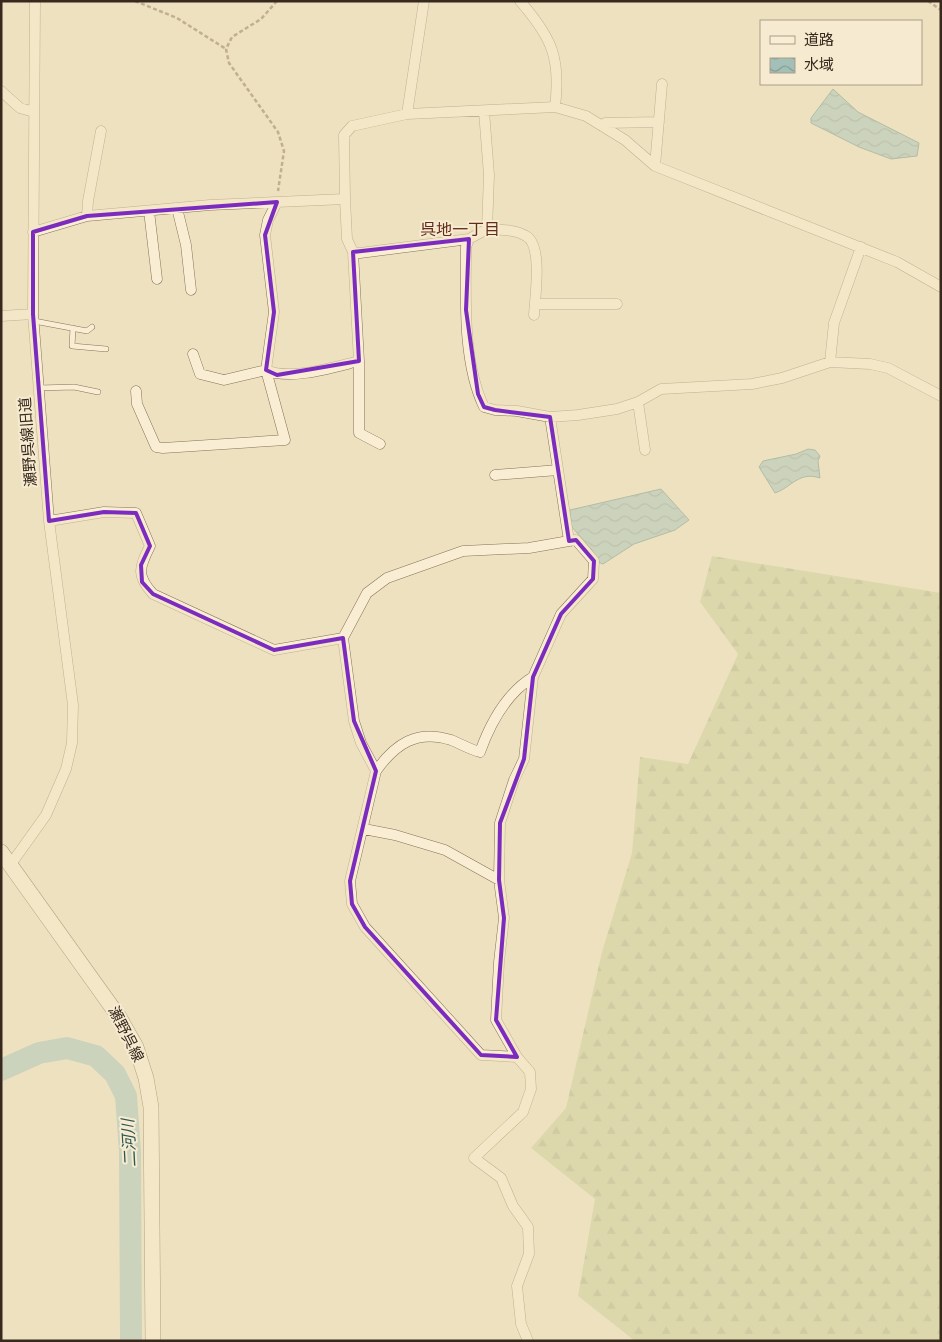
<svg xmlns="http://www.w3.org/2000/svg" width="942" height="1342" font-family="'Times New Roman','Noto Sans JP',serif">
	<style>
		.forest { fill: url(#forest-firs) }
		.water { fill: url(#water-waves); stroke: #6a8e85 }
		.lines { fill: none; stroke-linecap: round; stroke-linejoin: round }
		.river { stroke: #a3c0b8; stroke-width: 22 }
		.service-casing { stroke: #877158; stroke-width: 6 }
		.minor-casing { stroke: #877158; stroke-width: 11 }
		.secondary-casing { stroke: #69523b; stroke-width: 16 }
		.path { stroke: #877158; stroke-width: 2.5; stroke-dasharray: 4 2.5; stroke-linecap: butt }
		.service { stroke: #f9eed3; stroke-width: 5 }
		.minor { stroke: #f9eed3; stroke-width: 10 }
		.secondary { stroke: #f9eed3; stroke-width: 15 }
		.marked { fill: none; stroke: #7b2cbf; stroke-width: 4; stroke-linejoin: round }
		.labels { text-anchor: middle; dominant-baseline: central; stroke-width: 4; stroke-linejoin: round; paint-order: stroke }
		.street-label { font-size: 15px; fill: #37291d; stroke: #f6ebd0 }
		.neighbourhood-label { font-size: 16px; fill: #642b1b; stroke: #f6ebd0 }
		.water-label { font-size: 16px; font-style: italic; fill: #2b5754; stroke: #f6ebd0 }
	</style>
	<defs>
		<pattern id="forest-firs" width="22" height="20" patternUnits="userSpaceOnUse" patternTransform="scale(1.25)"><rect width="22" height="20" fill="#c5cc94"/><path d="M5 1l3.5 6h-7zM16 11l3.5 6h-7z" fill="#aaaf7f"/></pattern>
		<pattern id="water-waves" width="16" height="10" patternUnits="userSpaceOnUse" patternTransform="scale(1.25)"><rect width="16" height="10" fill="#a3c0b8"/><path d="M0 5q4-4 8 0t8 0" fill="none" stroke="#869c95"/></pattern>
	</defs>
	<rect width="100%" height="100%" fill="#eee1c0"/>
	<path class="forest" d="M712,556l229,37v748h-306l-57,-45 17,-97 -64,-51 35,-40 36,-156 30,-99 8,-96 48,7 50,-110 -38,-52z"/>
	<path class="water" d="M833,89l25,23 61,31 -2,13 -26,3 -32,-12 -48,-24v-5z
		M808,449l7,1 5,6 -2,5 2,17c-21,-7 -28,9 -45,15l-16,-26 4,-6 33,-7z
		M661,489l28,31 -14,10 -41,14 -31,20 -5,-2 -6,-12 -21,-24 -1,-16z"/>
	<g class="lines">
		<path class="river" d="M1,1070l38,-17 28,-5 29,8 19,18 11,22 4,55 1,190"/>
		<defs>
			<path id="service" d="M34,321l53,10 5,-4
				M73,328l-1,18 34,3
				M39,388l35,-1 24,5"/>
			<path id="minor" d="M520,1c32,37 41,57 35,106
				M1,91l19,17 14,4
				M484,111l5,64 -2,54 -18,10 -3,8c0,50 -4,114 18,160l11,3 22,1 33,6 28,-2 39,-6 21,-7 23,-13 91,-5 30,-6 48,-16 40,2 18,4 53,28
				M407,114l17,-113
				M602,126l3,-3 54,-1
				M655,166l7,-82
				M345,199l2,40 6,13 7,1 109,-14
				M177,208l9,37 5,45
				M149,211l8,68
				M87,216l1,-15 13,-70
				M487,229c13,1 28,0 39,7 17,9 9,61 8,79
				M33,232l54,-16 123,-11 135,-6 -1,-64 8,-9 55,-12 148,-7 31,9 39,24 30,26 242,96 44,25
				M353,252l6,109v72l21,11
				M535,304h82
				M1,316l32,-2
				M193,354l7,20 24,6 42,-10 8,-58 -9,-77 3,-15 9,-18
				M830,362l4,-39 27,-76
				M136,391l1,13 19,43 7,1 122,-8 -19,-70c24,11 68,-3 93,-9
				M638,402l7,48
				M495,475l63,-5
				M49,521l55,-9 32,1 14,33c-11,22 -14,29 3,48l121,56 69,-12 11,83 7,22 15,28
				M343,638l24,-45 20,-15 76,-27 66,-3 40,-7
				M364,829l31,6 50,15 54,30
				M11,864l35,-49 20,-46 6,-26 1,-38 -24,-184 -16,-207 2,-313
				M517,1057l-36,-2 -116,-128 -13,-23 -2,-23 26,-110c19,-27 41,-42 75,-31 10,4 18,9 29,12 10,-28 27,-59 53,-75
				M528,1341l-7,-17 -4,-38 12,-32 -1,-27 -15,-21 -12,-28 -27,-20 49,-46 8,-23 -1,-17 -13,-15 -21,-37 3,-58 5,-44 -5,-38 1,-57 14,-43 10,-21 9,-82 28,-63 32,-35 1,-18 -18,-21 -7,1 -19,-124"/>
			<path id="secondary" d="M1,852l118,165 17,30 10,31 5,29 2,234"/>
		</defs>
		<use href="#service" class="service-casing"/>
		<use href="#minor" class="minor-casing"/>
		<use href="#secondary" class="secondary-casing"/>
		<path class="path" d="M135,1l42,17 49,31
			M277,1l-16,18 -29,18 -6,12 3,14 49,69 6,19 -6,40
			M928,1l13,9"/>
		<use href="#service" class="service"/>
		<use href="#minor" class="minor"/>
		<use href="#secondary" class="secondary"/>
	</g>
	<path d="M0 0H942V1342H0ZM277,202l-12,33 9,77 -8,58 11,5 82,-14 -6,-109 116,-13 -3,71 12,84 6,13 11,3 55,7 19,124 7,-1 18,21 -1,18 -32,35 -28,63 -9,82 -24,64 -1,57 5,38 -8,102 21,37 -36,-2 -116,-128 -13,-23 -2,-23 26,-110 -22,-50 -11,-83 -69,12 -121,-56 -11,-12 -1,-17 9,-19 -14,-33 -32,-1 -55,9 -16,-207v-82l54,-16z" fill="#eee1c0" fill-opacity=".55" fill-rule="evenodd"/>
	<path class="marked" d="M277,202l-12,33 9,77 -8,58 11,5 82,-14 -6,-109 116,-13 -3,71 12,84 6,13 11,3 55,7 19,124 7,-1 18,21 -1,18 -32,35 -28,63 -9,82 -24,64 -1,57 5,38 -8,102 21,37 -36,-2 -116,-128 -13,-23 -2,-23 26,-110 -22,-50 -11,-83 -69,12 -121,-56 -11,-12 -1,-17 9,-19 -14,-33 -32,-1 -55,9 -16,-207v-82l54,-16z"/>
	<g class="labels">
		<g class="street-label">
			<text transform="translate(28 442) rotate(-94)">瀬野呉線旧道</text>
			<text transform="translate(126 1034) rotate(63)">瀬野呉線</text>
		</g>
		<g class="neighbourhood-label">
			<text x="460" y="229">呉地一丁目</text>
		</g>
		<g class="water-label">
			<text transform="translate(129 1143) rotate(-93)">二河川</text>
		</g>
	</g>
	<rect width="942" height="1342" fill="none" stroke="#37291d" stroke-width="5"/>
	<rect x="760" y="20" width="162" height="65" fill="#f6ebd0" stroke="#aa9d88"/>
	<rect x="770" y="36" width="25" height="8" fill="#f9eed3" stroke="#aa9d88"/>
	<text x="804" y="45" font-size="15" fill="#37291d">道路</text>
	<rect x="770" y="58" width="25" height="15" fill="url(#water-waves)" stroke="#aa9d88"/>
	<text x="804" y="70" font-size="15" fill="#37291d">水域</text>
</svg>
